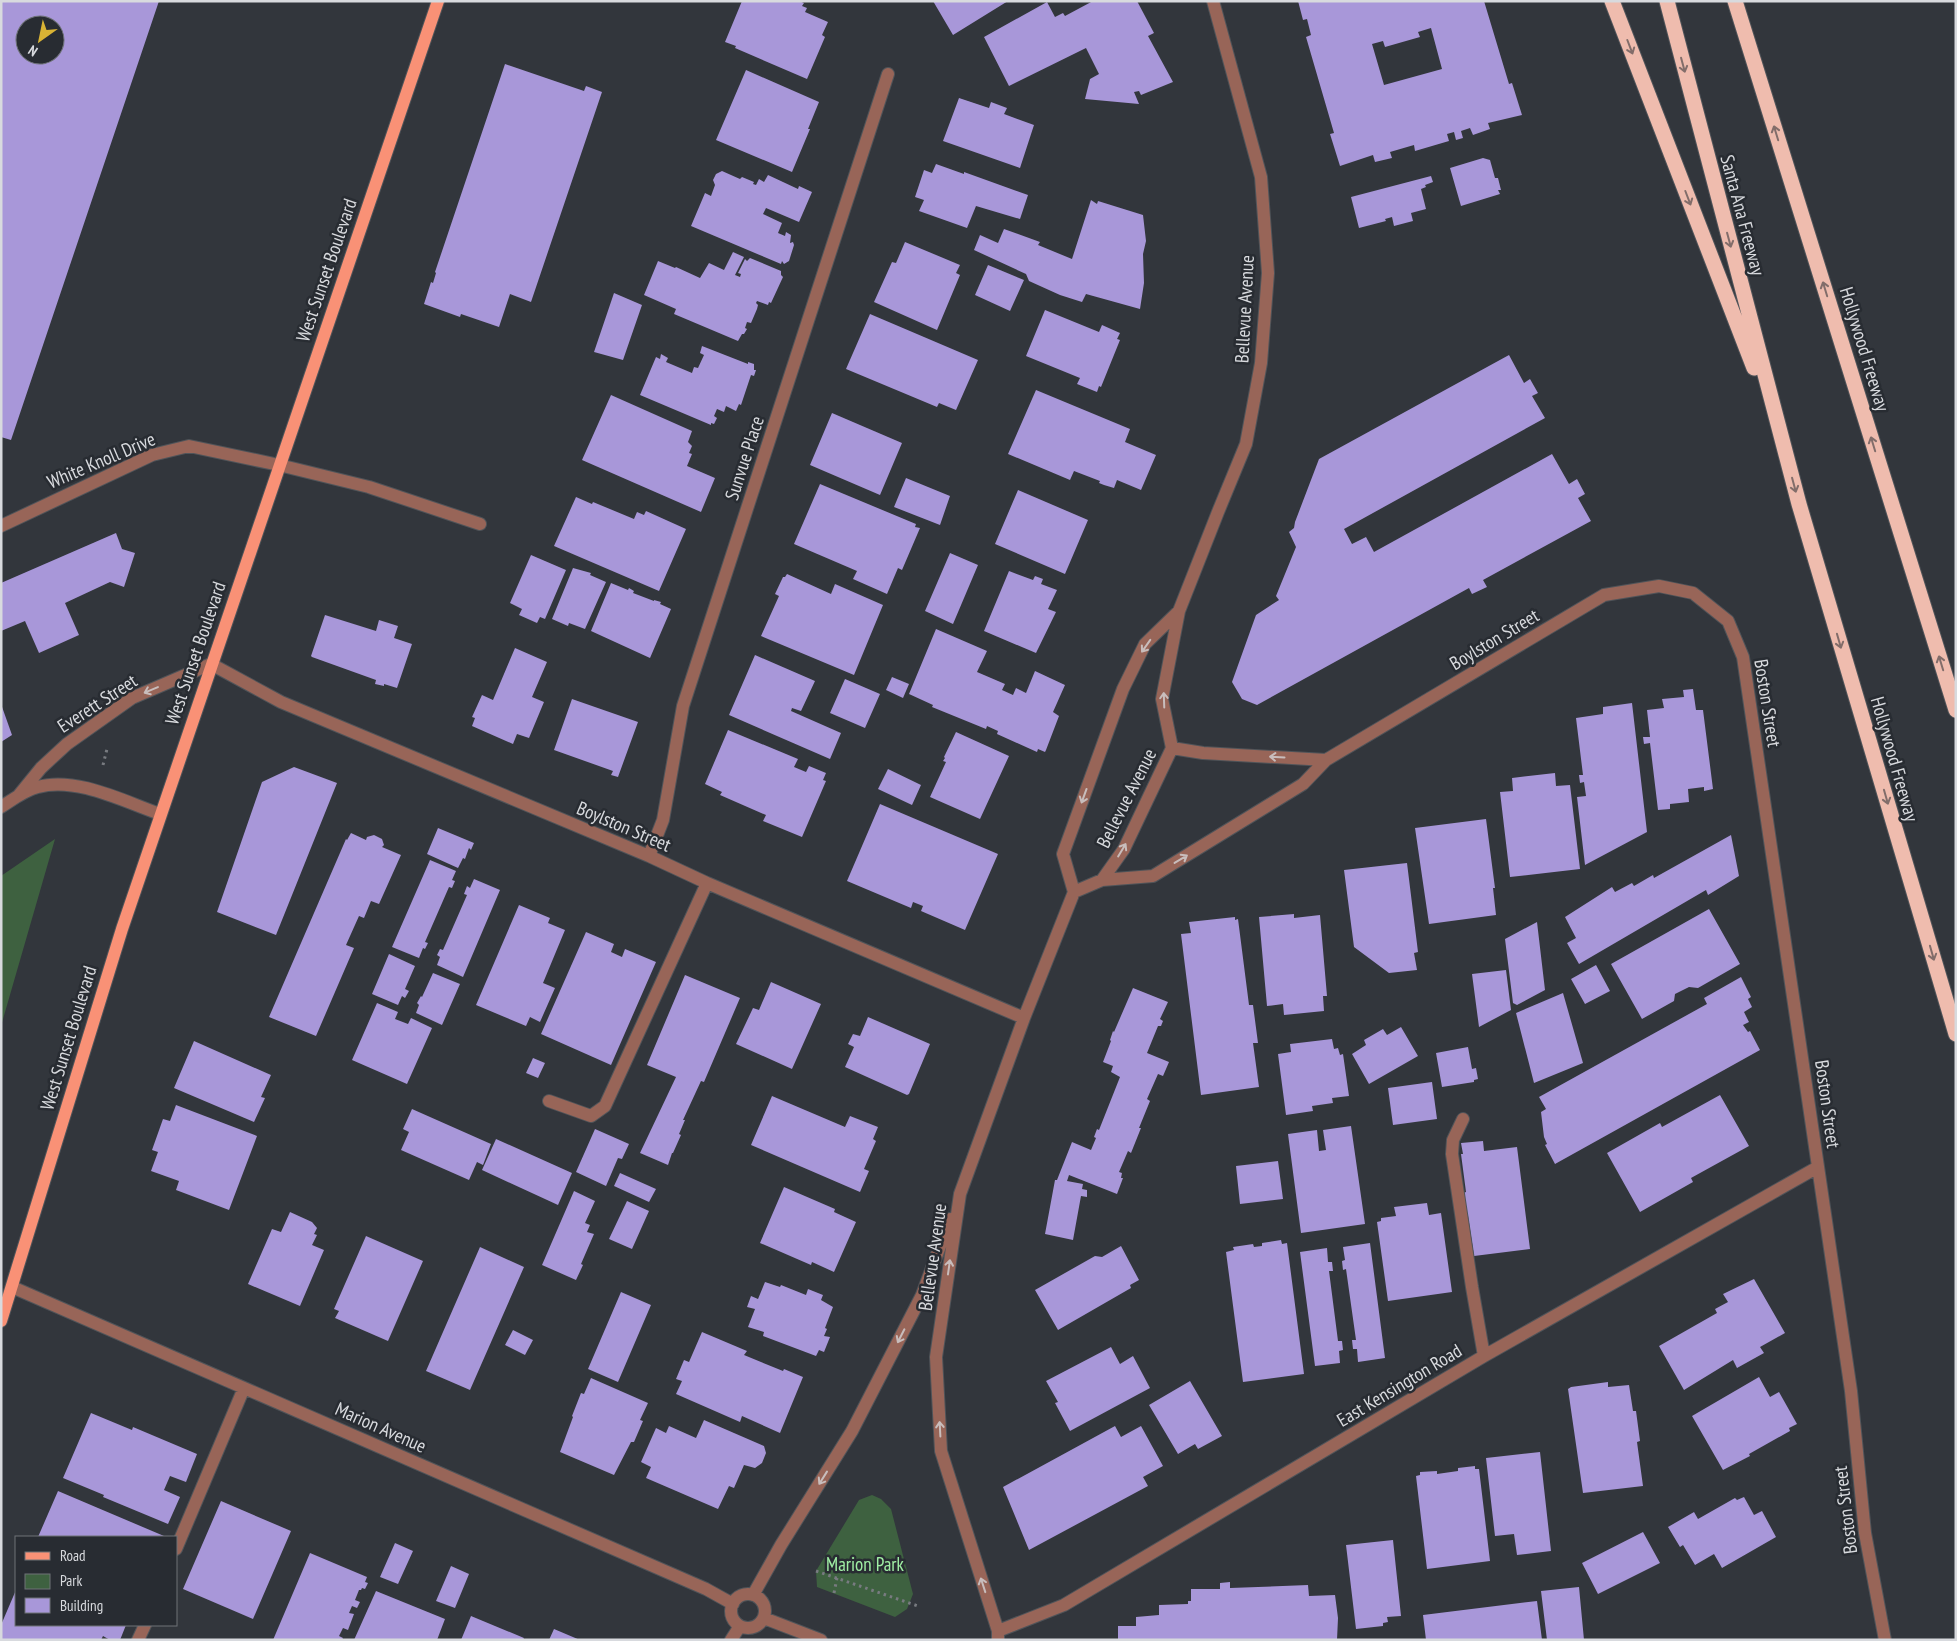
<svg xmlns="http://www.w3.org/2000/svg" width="1957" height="1641" font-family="'PT Sans Narrow',sans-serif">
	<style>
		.green { fill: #3e6140 }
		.building { fill: #a897d9; fill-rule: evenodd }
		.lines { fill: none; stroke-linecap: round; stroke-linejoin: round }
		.minor-casing { stroke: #505459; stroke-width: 14 }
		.major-casing { stroke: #505459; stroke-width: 14 }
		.highway-casing { stroke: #505459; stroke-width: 17 }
		.path { stroke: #787b80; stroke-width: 3; stroke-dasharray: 2.5 4; stroke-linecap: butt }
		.minor { stroke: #986558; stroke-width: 12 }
		.major { stroke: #f99176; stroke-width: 12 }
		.highway { stroke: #efbcae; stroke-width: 15 }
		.oneway { stroke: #826d6a }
		.oneway2 { stroke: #c8bdbc }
		.labels { text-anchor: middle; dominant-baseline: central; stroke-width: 5; stroke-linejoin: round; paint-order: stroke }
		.street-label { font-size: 19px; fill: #d8dade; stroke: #282c32 }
		.park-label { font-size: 19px; fill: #a0eea4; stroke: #282c32 }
	</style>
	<rect width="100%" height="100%" fill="#32363c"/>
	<path class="green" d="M55,839l-54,187v-150z
		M872,1495l9,4 10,10 22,85 -6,15 -12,8 -78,-30 -1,-16 43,-71z"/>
	<path class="building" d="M1,1h158l-148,439 -10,-3zM25,25h30v30h-30z
		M742,1h57l5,2 -2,3 5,2 -2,4 23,10 -6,13 3,2 -18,42 -72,-31 1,-2 -11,-4z
		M933,1h75l-55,34z
		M1093,1h44l17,32 -6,3 25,46 -32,13 -2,-4 -5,1 5,12 -54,-5 5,-20 9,-5 -13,-26 -77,38 -25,-49 63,-35 8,15 8,-4 2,3z
		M1298,1h186l25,83 3,-1 10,32 -34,8 2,6 -17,6 -3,-7 -9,3 2,7 -7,2 -2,-8 -7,2 2,7 -34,10 -1,-6 -24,7 2,6 -17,4 -2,-7 -33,11 -10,-32 4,-1 -28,-96 5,-2 -4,-16 -4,1zM1431,28l11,41 -58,16 -12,-41 11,-3 2,6 35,-10 -2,-5z
		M505,64l79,27 2,-5 16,6 -71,210 -21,-8 -11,33 -38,-13 -1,3 -36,-13 7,-22 2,1 3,-10 -1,-1z
		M746,70l73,32 -11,27h2l-18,43 -76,-32z
		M959,98l30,10 2,-6 16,6 -3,6 30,11 -14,43 -77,-27z
		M1483,158l7,2 5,18h3l3,12h-3l2,4 -39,12 -11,-38z
		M936,164l28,10v-2l64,23 -8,24 -44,-13 -9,22 -48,-17 5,-11 -9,-3 9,-27 8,3z
		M722,171l18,8 2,-2 12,5 -1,2 3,1 3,-6 5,3 4,-7 30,14 1,-3 13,6 -13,30 -33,-14 -3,6 19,9 -4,10 7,3 1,-4 5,3 -1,8 3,-1 1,3 -5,16 -5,3 -2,-3 -1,3 -90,-38 14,-33 6,3 4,-11 -2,-5 3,-6z
		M1431,176l2,6 -8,3 1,2 -5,2 5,20 -15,4 2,8 -19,5 -2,-9 -7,2 1,2 -27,7 -8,-31z
		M1091,200l6,4 1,-3 45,14 3,26 -3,13 1,29 -4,26 -54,-15 -4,8 -22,-7 -31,-14 -3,-7 -52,-24 6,-15 18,8 6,-14 36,13 -2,3 34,14z
		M905,242l55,23 -4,8 4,2 -23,55 -63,-28 18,-40 4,1z
		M733,252l11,5 -9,18 5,2 1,-3 -3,-1 7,-14 2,2 3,-3 31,13v4l2,2 -12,26 -2,-1 -1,3 -11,-4 -1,2 2,2 -1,4 -6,14 -4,-1 -2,6 2,1 -3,5h-2l-4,7 -64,-27 2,-5 -32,-14 14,-34 17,7 1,-1 24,11 9,-15 15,7z
		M988,265l36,15 -14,31 -35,-16z
		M614,293l28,12 -19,55 -29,-8z
		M1045,310l54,22 3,-7 18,8 -3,6 3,1 -19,47 -2,-1 -2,6 -20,-8 3,-6 -54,-22z
		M870,314l108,46 -22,50 -17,-7 -2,4 -91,-38z
		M702,346l46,18v-2l6,2v6h2l-2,6 -3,-1 -10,30 -2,-1 -3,7 -10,-5 -2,6 -7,-3 -3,7 3,2 -3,6 -3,-1v2l-71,-30 16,-38 4,2 1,-5 7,4 -2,4 26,11 2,-6 4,1 6,-13 -4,-2z
		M1509,355l15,28 6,-4 8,14 -6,3 13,22 -201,111 8,15 14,-7 8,15 178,-98 17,30 8,-5 8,15 -7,4 13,23 -108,59 4,7 -15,7 -3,-6 -212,117 -15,-6 -10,-17 24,-67 23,-15 -3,-4 20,-49 -7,-15 5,-4 1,-6 24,-63z
		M1036,390l94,39 -5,13 31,13 -15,35 -24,-10 -3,8 -10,-3 -5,-2 1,-2 -26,-10 -4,9 -62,-26z
		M611,395l81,36 -4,11 4,4 -3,7 3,1 -5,12 28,12 -14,34 -119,-52z
		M832,413l70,30 -22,52 -70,-30z
		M906,478l44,18 -10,29 -46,-18z
		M820,484l96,40 -1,3 5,1 -18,42 -4,-2 -11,26 -34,-15 4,-8 -63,-27z
		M1018,490l70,30 -23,54 -70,-30z
		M576,497l16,7 1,-2 41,17 3,-7 7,3 2,-4 40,18 -27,62 -105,-45z
		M116,533l6,16 13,4 -11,34 -14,-5 -45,21 14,32 -40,18 -14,-32 -24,10v-48z
		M950,553l28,12 -25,59 -28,-13z
		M531,555l35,15 -21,49 -5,-2 -3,6 -18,-8 3,-6 -12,-6z
		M573,568l18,5 -1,2 16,7 -21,47 -16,-6 -1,3 -16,-7z
		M1009,571l24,9 2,-4 8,3 -2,5 16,6 -9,19 8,3 -20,41 -52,-22z
		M787,574l44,20 4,-10 48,21 -29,70 -93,-39 18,-40 -4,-2 8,-17h2z
		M611,583l17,7 1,-2 5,3 -1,2 21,8v-1l7,2 -1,2 11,5 -21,49 -59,-27z
		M325,615l51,16 3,-11 19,6 -4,12 18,6 -15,44 -13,-4v2l-9,-2 1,-4 -64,-23 -1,-1z
		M936,629l51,22 -10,21 28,12 -3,6 11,5 3,-7 10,5 9,-22 30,14 -12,27 6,4 -13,34 -1,2 -7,-3 -1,3 -40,-18 1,-3 -11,-5 -1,3 -54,-22 1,-2 -24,-11z
		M515,648l32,14 -15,35 12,5 -15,36 -12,-4 -4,10 -41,-18 3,-8 -3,-1 10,-22 11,5z
		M755,655l60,26 -14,30 -9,-3 -1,3 50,22 -11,26 -101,-44z
		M892,677l17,7 -6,14 -17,-8z
		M845,679l35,15 -15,34 -35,-15z
		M1693,689l3,21h7l10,79 -9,2v-4l-16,2 1,13 -19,2v5l-12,1 -8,-67 -6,1 -1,-7h7l-3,-27 17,-2 -2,-9 22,-2 -1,-7z
		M572,699l66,23 -20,55 -7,-2 2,-4 -59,-21z
		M1632,703l15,129 -62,33 -8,-68 9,-1 -2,-14 -4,1 -1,-8h4l-7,-57 27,-4v-7z
		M1,704l11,31 -11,7z
		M728,730l70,29 -4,8 12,5 3,-6 17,7 -3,7 3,1 -24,56 -39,-16 3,-6 -46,-20 2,-3 -17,-8z
		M956,732l53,24 -29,63 -50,-22 16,-35 -3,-1 2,-3 -1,-1z
		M294,767l43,16 -61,152 -59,-23 45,-130z
		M888,769l33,16 -9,20 -34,-16z
		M1555,773l1,13 14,-1 10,84 -70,8 -10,-85 13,-1 -1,-13z
		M880,804l118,50 -33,76 -44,-19 2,-5 -10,-4 -2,6 -64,-27z
		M1486,819l9,69h-2l3,27 -67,9 -14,-96z
		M438,828l36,15 -3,7 -2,-2 -4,11 -2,-1 -5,10 -31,-14z
		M351,833l15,7 1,-3 7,-2 8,4 2,6 -2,2 19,8 -22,49 -8,-3 -7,17 -5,-2 -13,29 8,3 -38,88 -47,-19 77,-178 1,1z
		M1731,835l8,41 -31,19 -2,-5 -127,74 -12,-21 9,-5 -11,-21 47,-30 3,5 17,-9 2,3 19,-11 1,3z
		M430,860l26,11 -4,9 3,1 -3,7 -3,-1 -24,55 3,1 -3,6 -2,-1 -4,10 -27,-11z
		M1407,863l11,89 -4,1 3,17 -28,3 -35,-26 -10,-77z
		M474,879l26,11 -37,87 -26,-12 3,-8 -3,-2 3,-6 3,1 24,-55 -3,-1 3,-8 3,2z
		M519,905l31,13 -2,5 17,7 -22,53 12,5 -15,34 -10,-5 -4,9 -50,-21z
		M1709,909l31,55 -42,24 -9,-1 -14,7 -1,7 -32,18 -31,-55z
		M1294,914v4l26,-3 7,81h-4l1,15 -40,4 -1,-11 -16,2 -8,-89z
		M1235,917v3l3,-1 11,86h4l5,38h-5l6,44 -58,8 -20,-161 10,-1 -2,-11z
		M1537,922l8,68 -28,15 -4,-2 -8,-64z
		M586,932l28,12 -3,8 11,5 3,-8 31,13 -45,103 -70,-31z
		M389,954l26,12 -10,23 4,2 -4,7 -3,-2 -4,9 -26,-11z
		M1596,965l14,26 -25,13 -14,-25z
		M1506,970l5,40 -32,17 -7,-53z
		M433,973l27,11 -18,41 -26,-12 3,-8 -2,-2 4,-7 1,1z
		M685,975l55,23 -36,84 -3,-1 -18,39h2l-6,14 2,1 -8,18h-1l-4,12 -28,-12 36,-76 -29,-12z
		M1741,977l10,20 -3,2 4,8 -8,5 5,10 -6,3 5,7 2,-1 10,19 -205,114 -10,-19 2,-1 -3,-7 -3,-25 5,-3 -7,-12 168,-93 -3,-6z
		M771,982l50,22 -29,65 -56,-25 17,-36 6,2z
		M1133,988l35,14 -8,17 3,2 -2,5h-3l-11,27 22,9 -6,14 -5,-2 -11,25 3,2 -11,27h2l-10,25 -3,-2 -9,21 3,1 -1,5h2l-6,16 -48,-19 -2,6 16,3 -1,5 5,1v7l-6,-1 -8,44 -28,-6 10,-54h2l15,-38 19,8 5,-12 -2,-1 3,-8 2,1 21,-53 -9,-5 2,-6 -10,-4 8,-21 -1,-1 3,-9 1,1z
		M1563,993l20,70 -49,20 -18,-70z
		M377,1003l21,9 -3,7 13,5 3,-6 21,10 -25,56 -55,-24z
		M868,1017l62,27 -21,50 -2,1 -62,-28 9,-20 -6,-3 5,-10 7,2z
		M1401,1027l17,29 -49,28 -17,-30 14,-9 -2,-5 19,-11 4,6z
		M1332,1039l2,10 4,-1 2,7 3,-1 6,42 -17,2 1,5 -21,3 1,5 -27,4 -8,-61 13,-2 -1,-8z
		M194,1041l77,34 -10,22 4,1 -11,24 -80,-34z
		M1468,1047l4,22 4,-1 2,11 -4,1v2l-32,5 -6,-34z
		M533,1058l12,5 -7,15 -12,-5z
		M1432,1082l5,37 -44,6 -5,-37z
		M1720,1095l29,51 -58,32 2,4 -53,30 -33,-59 53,-30 2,4z
		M772,1096l73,31 5,-11 28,11 -5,12 3,2 -12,28 5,2 -9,21 -109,-47z
		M176,1105l81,31 -28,74 -53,-20 3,-9 -28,-10 7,-19 -6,-2 11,-31 7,2z
		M412,1109l79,35 -8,21 -6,-3 -8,18 -68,-30 8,-18 -6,-3z
		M1351,1126l14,98 -64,9 -13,-99 29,-4 2,21 7,-1 -3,-20z
		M595,1129l34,15 -7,15 -4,-1 -12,28 -30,-14z
		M496,1139l76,34 -14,32 -76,-35z
		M1483,1141l1,10 33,-4 13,102 -56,7 -6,-40 -1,-1 -4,-22 3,-1 -5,-38h2l-2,-11z
		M1278,1161l5,38 -43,5 -4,-38z
		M620,1173l36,16 -7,13 -35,-16z
		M784,1187l51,22 -1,3 22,10 -22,50 -22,-10 -1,3 -51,-22z
		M574,1191l21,10 -10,22 5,2 -3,7 7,2 -13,30 2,1 -7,15 -34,-15z
		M627,1201l22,10 -17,38 -23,-10z
		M1427,1203l2,12 12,-2 11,79 -64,9 -11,-79 4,-1v-3l15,-2 -2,-9z
		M290,1212l22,10 5,6 -3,6 3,1 -5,10 12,5 -24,56 -52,-22 24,-55 9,3z
		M366,1236l57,25 -35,80 -53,-23 4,-7 -5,-2z
		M1281,1240l1,4 5,-1 17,131 -61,8 -17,-130 8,-2 -1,-3 20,-3 1,3 8,-1v-3z
		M1370,1243l15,115 -27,4 -1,-13h-4l-1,-9h4l-10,-71 -3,1 -1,-9 3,-1 -2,-13z
		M1121,1246l18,34 -9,5 1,3 -73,42 -23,-40 60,-34 7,1z
		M480,1247l44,20 -54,123 -44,-19z
		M1327,1248l1,14h4l1,9h-4l9,70h4l1,9 -4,1 1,12 -25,3 -15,-114z
		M1754,1279l31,54 -25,14 4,6 -27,15 -4,-8 -49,30 -25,-44 58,-33 -2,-4 13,-7 -5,-8z
		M765,1282l15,5 1,-2 25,10 2,-6 15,6 -2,5 12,7 -8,21 2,1 -3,7 6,1 -6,15 -5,-2 -3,6 -53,-20 1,-4 -16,-5 7,-18 -8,-2 4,-11 7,3z
		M621,1292l30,13 -33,77 -30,-13z
		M513,1330l20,10 -8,15 -20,-10z
		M702,1332l45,19 -3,4 39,16 1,-2 19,8 -23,56 -38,-17 -2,6 -64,-28 6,-13 -6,-2 8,-19 5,2z
		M1111,1347l9,17 13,-8 17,32 -80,43 -15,-28 3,-1 -12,-21z
		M1759,1377l11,20 9,-5 18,32 -8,4 1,3 -41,23 1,2 -27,14 -31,-54z
		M591,1378l57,25 -8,17 3,1 -9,21h-3l-17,33 -54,-23 13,-35 -1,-1 9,-23 3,1z
		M1190,1381l32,55 -24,13 -3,-5 -17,10 -29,-49z
		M1608,1382v5l21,-2 4,26h3l4,30 -3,1 6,44 -60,7 -15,-104 3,-2z
		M91,1413l41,17 1,-3 64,27 -11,28 -16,-6 -6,14 16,7 -12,27 -65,-27 1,-2 -41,-17z
		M704,1420l60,26 2,7 -4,10 -7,5 -11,-3 -10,23 -5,-2 -11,23 -72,-31 5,-11 -10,-5 15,-34 10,5 3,-7 27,12z
		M1115,1426l6,11 20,-11 22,40 -20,11 5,9 -119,64 -26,-63z
		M1540,1452l11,99 -34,4 -3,-21 -19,2 -9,-78z
		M1475,1466v3h4l11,92 -63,8 -11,-93 4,-1v-3l17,-1v3l21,-3v-3z
		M58,1491l40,17 66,28v1h-126z
		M1744,1497l10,18 8,-4 14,26 -54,31 -8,-14 -19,11 -12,-20 -3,2 -12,-20 26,-15 4,7 37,-21 2,2z
		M221,1501l70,30 -38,88 -70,-30z
		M1643,1532l17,31 -62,31 -16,-31z
		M1393,1540l8,76 -14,1 1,5 -5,1v3l-27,3 -10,-84z
		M395,1543l18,8 -15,33 -18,-7z
		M310,1553l57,24 -2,5 3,1 -3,6 -3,-1 -1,2h-2l-4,10 5,2 -3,6 -5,-2 -3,7 5,1 -6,16 -5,-2 -4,8 4,2 -1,2h-69z
		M451,1566l18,8 -14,34 -19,-7z
		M1230,1582v6l78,-3 1,11 26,-1 3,23 -1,22h-219v-14h18v-9l23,-2v-10l29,-1v-3h3v-12h29v-6z
		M1579,1587l5,53h-37l-6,-49z
		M16,1590v35h110l-6,15h-10l-7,-4 -2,4h-100v-15z
		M376,1591l69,28 -8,21h-83z
		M1537,1601l5,39h-116l-3,-25z
		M471,1616l53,22 -1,2h-62z
		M554,1629l26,11h-31z"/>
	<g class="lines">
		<defs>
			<path id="minor" d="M1,526l151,-71 37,-9 90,19 90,22 111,37
				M1172,748l31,5 123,7
				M19,795l22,-27 26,-24 65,-46 79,-34 70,38 368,154 58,27 317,135
				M1,807c11,-7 24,-17 37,-20 38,-11 87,15 122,27
				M649,856l14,-36 20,-114 205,-632
				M1102,880l51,-4 150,-92 23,-24 278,-165 55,-9 34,7 35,28 15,36 108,734 14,142 20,107
				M1074,892l28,-12 22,-31 48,-101 -10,-49 17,-88 39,-99 28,-68 15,-81 7,-90 -7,-96 -48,-176
				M549,1101l42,15 14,-10 102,-223
				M1463,1119l-10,21 -1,14 20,133 12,69
				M12,1287l694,302 27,15
				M176,1549l68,-161
				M731 1611a17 17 0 1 1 34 0a17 17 0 1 1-34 0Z
				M753,1595l28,-50 71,-114 70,-136 28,-76
				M764,1618l57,22
				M998,1631l66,-26 420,-249 334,-189
				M138,1640l7,-15
				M731,1640l9,-14
				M998,1640v-9l-57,-180 -5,-94 24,-163 64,-176 50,-126 -11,-38 60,-165 22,-45 34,-33"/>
			<path id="major" d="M1,1321l121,-392 316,-928"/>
			<path id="highway" d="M1612,1l142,367
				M1667,1l132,503 157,530
				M1735,1l221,709"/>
		</defs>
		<use href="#minor" class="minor-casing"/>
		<use href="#major" class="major-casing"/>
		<use href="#highway" class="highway-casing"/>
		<path class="path" d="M103,765l4,-16
			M816,1571l102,35
			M834,1593l3,-15"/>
		<use href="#minor" class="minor"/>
		<use href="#major" class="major"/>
		<use href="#highway" class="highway"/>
	</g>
	<defs><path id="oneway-shaft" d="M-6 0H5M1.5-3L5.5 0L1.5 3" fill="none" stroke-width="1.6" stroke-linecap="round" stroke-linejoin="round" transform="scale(1.25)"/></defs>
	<g class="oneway">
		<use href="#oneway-shaft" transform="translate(1630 47) rotate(69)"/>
		<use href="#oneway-shaft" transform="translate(1683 65) rotate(75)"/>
		<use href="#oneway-shaft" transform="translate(1776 133) rotate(-107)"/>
		<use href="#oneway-shaft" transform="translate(1688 198) rotate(69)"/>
		<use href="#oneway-shaft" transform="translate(1729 240) rotate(75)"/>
		<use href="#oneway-shaft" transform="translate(1825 289) rotate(-107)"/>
		<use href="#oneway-shaft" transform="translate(1873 444) rotate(-107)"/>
		<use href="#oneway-shaft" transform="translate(1794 485) rotate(75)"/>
		<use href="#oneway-shaft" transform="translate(1839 641) rotate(74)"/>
		<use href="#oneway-shaft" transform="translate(1941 663) rotate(-107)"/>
		<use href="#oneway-shaft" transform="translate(1886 797) rotate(74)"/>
		<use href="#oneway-shaft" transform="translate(1932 953) rotate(74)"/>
	</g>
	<g class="oneway2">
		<use href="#oneway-shaft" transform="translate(1146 646) rotate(125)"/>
		<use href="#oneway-shaft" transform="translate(151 690) rotate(157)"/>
		<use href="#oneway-shaft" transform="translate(1164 700) rotate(-92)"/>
		<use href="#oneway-shaft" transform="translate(1277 757) rotate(-177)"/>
		<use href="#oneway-shaft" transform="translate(1084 796) rotate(110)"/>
		<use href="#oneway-shaft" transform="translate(1122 850) rotate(-59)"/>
		<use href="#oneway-shaft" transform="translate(1181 859) rotate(-31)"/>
		<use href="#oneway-shaft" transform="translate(949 1267) rotate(-82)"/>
		<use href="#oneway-shaft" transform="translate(901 1336) rotate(117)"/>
		<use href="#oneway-shaft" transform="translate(940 1429) rotate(-93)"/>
		<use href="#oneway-shaft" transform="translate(823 1478) rotate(122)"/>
		<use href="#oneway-shaft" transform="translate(983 1585) rotate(-108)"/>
	</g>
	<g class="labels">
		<g class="street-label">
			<text transform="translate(1743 215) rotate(75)">Santa Ana Freeway</text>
			<text transform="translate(326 270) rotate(-71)">West Sunset Boulevard</text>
			<text transform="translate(1244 309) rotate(-87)">Bellevue Avenue</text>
			<text transform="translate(1865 349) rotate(73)">Hollywood Freeway</text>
			<text transform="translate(744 458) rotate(-72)">Sunvue Place</text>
			<text transform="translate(101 460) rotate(-23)">White Knoll Drive</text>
			<text transform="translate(1494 639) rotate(-31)">Boylston Street</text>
			<text transform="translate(195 653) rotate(-71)">West Sunset Boulevard</text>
			<text transform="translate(97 703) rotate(-33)">Everett Street</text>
			<text transform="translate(1768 703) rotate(81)">Boston Street</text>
			<text transform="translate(1895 759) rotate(74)">Hollywood Freeway</text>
			<text transform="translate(1126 798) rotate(-63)">Bellevue Avenue</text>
			<text transform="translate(624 826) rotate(23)">Boylston Street</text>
			<text transform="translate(68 1038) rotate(-73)">West Sunset Boulevard</text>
			<text transform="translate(1828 1104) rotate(82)">Boston Street</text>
			<text transform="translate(932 1257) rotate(-82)">Bellevue Avenue</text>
			<text transform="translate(1399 1385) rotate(-31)">East Kensington Road</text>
			<text transform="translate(381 1427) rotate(24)">Marion Avenue</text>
			<text transform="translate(1845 1510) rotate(-97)">Boston Street</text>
		</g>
		<g class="park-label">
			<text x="865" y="1564">Marion Park</text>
		</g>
	</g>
	<rect width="1957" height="1641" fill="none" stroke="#d8dade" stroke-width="5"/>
	<rect x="15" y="1536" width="162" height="90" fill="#282c32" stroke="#6e7277"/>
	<rect x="25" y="1552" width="25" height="8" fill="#f99176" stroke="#6e7277"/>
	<text x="60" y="1561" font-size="15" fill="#d8dade">Road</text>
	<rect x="25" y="1574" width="25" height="15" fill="#3e6140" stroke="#6e7277"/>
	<text x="60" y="1586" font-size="15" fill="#d8dade">Park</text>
	<rect x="25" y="1598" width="25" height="15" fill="#a897d9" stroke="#6e7277"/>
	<text x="60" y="1611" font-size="15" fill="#d8dade">Building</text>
	<g transform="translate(40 40) rotate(213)"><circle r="24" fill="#282c32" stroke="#6e7277"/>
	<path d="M0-4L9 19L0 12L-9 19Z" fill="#d9b334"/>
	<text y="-8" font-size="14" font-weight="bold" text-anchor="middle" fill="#d8dade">N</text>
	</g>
</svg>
